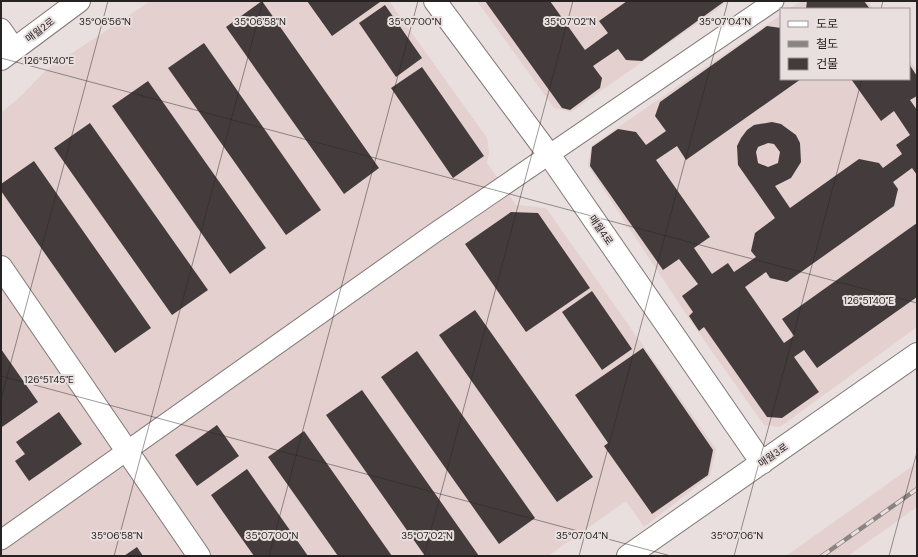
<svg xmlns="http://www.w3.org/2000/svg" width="918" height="557" font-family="'DM Sans','Noto Sans KR',sans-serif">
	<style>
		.built { fill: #e3d0cf }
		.building { fill: #443c3c; fill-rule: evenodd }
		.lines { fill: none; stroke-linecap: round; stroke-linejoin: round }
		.street-casing { stroke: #827978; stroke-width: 21 }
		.secondary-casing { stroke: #827978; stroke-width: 24 }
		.street { stroke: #fff; stroke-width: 19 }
		.secondary { stroke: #fff; stroke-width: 22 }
		.rail-casing { stroke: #8a8483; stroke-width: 4.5 }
		.rail { stroke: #e9dfde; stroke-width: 3; stroke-dasharray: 9; stroke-linecap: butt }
		.ticks { fill: none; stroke: #262322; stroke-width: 1; stroke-opacity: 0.45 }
		.labels { text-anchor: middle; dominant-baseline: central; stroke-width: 4; stroke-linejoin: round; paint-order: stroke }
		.street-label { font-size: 10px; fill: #262322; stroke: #e9dfde }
		.ticks-label { font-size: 10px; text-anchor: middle; fill: #262322; stroke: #e9dfde; stroke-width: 4; stroke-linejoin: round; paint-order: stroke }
	</style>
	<rect width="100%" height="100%" fill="#e9dfde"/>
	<path class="built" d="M151,1h238l98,137 2,14 -2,11 29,42 30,3 170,241 -6,27 -66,51 -18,-26 -78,55h-547v-443l20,-17 24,-25z
		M477,1h252l-158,111 -17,-4z
		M801,1h67l5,8h-84z
		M781,15v64h128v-19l8,11v256l-137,100 -16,-2 -72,-102 -104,-157 3,-20z
		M917,463v44l-69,49h-62z"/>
	<path class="building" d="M262,1l117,167 -35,26 -118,-167z
		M307,1h72l1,1 -48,34z
		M485,1h65l35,49 23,-17 -9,-12 28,-20h98l-83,60 -16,-1 -8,-11 -25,17 9,12 -2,10 -30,22 -8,-2z
		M807,1h57l6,8h-64z
		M385,5l37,53 -26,19 -37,-54z
		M767,26l14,2v51h20l-115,81 -9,-14 -21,14 54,77 -16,11 18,26 16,-11 6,9 22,-15 -5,-6 4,-18 20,-15 -37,-53 -1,-19 4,-8 6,-8 7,-5 18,-3 9,2 15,11 4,8 1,19 -10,16 -16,8 15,22 69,-49 20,4 4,5 19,-14 -6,-9 14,-10 -16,-24 -13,10 -30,-42h58v-15l8,12v20l-7,4 7,10v65l-5,-7 -19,14 5,7 -4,17 -107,76 -17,-4 -4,-6 -21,15 39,56 10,-7 -12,-17 135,-96v74l-100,71 -13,-18 -10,7 25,35 -37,26 -15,-1 -63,-90 -5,4 -10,-15 4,-4 -11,-16 16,-12 -19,-25 -16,11 -73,-104 2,-19 26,-18 18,3 10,13 20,-14 -11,-15 5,-14zM768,143l6,1 6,8 -2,11 -10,4 -10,-4 -2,-11 2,-5z
		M204,43l117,167 -35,25 -118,-167z
		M422,67l62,89 -31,22 -62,-90z
		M148,81l118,167 -36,26 -118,-168z
		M90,123l118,167 -36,25 -118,-167z
		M34,161l117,167 -36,25 -114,-162v-7z
		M511,212l27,1 52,75 -64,44 -61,-88z
		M592,291l40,58 -30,21 -40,-58z
		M475,310l118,167 -36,25 -118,-167z
		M643,348l70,102 -5,25 -56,39 -48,-68 4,-3 -33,-48z
		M1,349l37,53 -36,25 -1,-2z
		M417,351l118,167 -36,26 -118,-167z
		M362,390l117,166h-54l-99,-141z
		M59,412l23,32 -53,37 -14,-20 10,-7 -9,-12z
		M217,425l22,31 -42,30 -22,-31z
		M304,431l88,125h-54l-70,-99z
		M247,469l61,87h-54l-43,-61z
		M137,547l6,9h-19z"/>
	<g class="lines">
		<defs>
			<path id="street" d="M1,28l14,20
				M1,540l432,-306 341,-233"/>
			<path id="secondary" d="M435,1l115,155 212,307
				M1,59l78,-58
				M1,267l198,289
				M628,556l289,-202"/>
		</defs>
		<use href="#street" class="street-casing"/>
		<use href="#secondary" class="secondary-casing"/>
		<use href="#street" class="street"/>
		<use href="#secondary" class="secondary"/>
		<defs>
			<path id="rail" d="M822,556l95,-67"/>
		</defs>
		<use href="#rail" class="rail-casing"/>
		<use href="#rail" class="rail"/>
	</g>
	<path class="ticks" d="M881,9l2,-8M1,58l916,245M1,376l670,180M1,399l107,-398M114,556l149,-555M269,556l149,-555M424,556l149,-555M579,556l149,-555M734,556l128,-477M889,556l28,-104"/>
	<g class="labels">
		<g class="street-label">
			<text transform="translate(40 30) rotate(-37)">매월2로</text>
			<text transform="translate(601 230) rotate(55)">매월4로</text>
			<text transform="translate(773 455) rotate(-35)">매월3로</text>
		</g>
	</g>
	<g class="ticks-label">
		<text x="105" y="25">35°06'56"N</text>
		<text x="260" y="25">35°06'58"N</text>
		<text x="415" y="25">35°07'00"N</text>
		<text x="570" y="25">35°07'02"N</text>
		<text x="725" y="25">35°07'04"N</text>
		<text x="49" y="64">126°51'40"E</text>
		<text x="869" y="304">126°51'40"E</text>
		<text x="49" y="383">126°51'45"E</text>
		<text x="117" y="539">35°06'58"N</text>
		<text x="272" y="539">35°07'00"N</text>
		<text x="427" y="539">35°07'02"N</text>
		<text x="582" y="539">35°07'04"N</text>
		<text x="737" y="539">35°07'06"N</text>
	</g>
	<rect width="918" height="557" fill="none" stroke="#262322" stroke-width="4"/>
	<rect x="780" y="8" width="130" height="72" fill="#e9dfde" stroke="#9b9493"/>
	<rect x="788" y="21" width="20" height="6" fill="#ffffff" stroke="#9b9493"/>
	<text x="816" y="28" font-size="12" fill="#262322">도로</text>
	<rect x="788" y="41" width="20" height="6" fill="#8a8483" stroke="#9b9493"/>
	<text x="816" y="48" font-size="12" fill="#262322">철도</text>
	<rect x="788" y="58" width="20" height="12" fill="#443c3c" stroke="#9b9493"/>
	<text x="816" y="68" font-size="12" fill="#262322">건물</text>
</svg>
